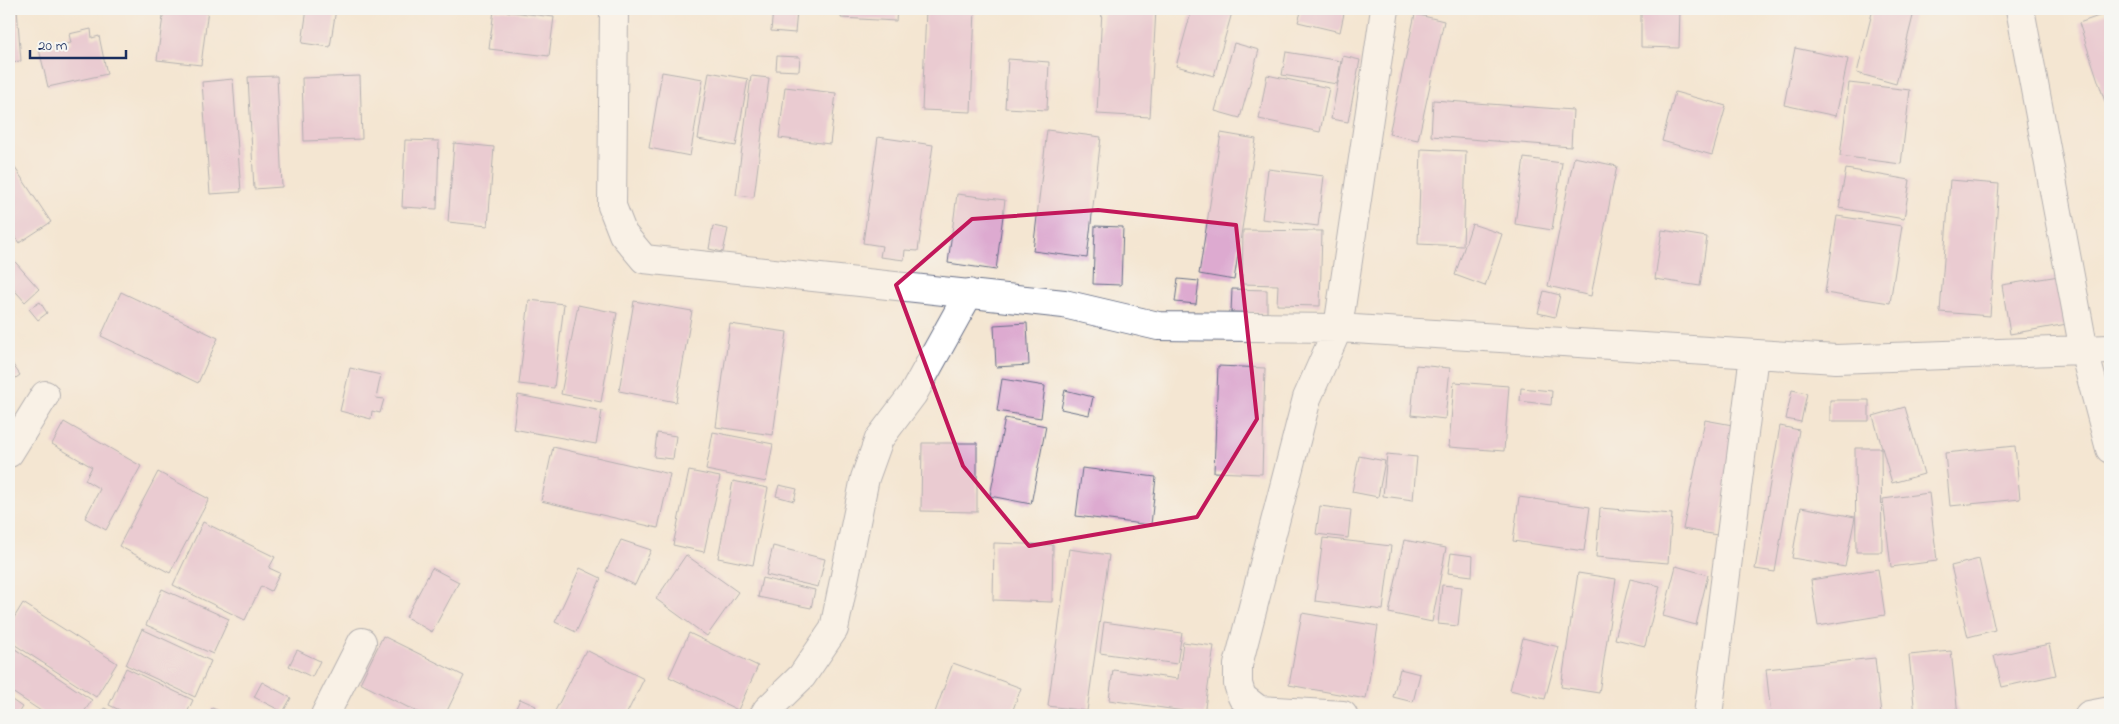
<svg xmlns="http://www.w3.org/2000/svg" width="2119" height="724" font-family="'Indie Flower',sans-serif">
	<style>
		.building { fill: #ddaad0 }
		.lines { fill: none; stroke-linecap: round; stroke-linejoin: round }
		.minor-casing { stroke: #676f87; stroke-width: 30 }
		.minor { stroke: #fff; stroke-width: 28 }
		.marked { fill: none; stroke: #c2185b; stroke-width: 4; stroke-linejoin: round }
	</style>
	<rect width="100%" height="100%" fill="#f6f6f2"/>
	<filter id="ink" filterUnits="userSpaceOnUse"><feTurbulence type="fractalNoise" baseFrequency=".02" numOctaves="2"/><feDisplacementMap in="SourceGraphic" scale="10" xChannelSelector="R" yChannelSelector="G"/><feConvolveMatrix kernelMatrix="1 2 1 2 8 2 1 2 1" color-interpolation-filters="sRGB"/></filter>
	<filter id="wash" filterUnits="userSpaceOnUse"><feTurbulence type="fractalNoise" baseFrequency=".0096" numOctaves="4" result="noise"/><feDisplacementMap in="SourceGraphic" scale="20" xChannelSelector="R" yChannelSelector="G"/><feGaussianBlur stdDeviation="1.12" result="paint"/><feColorMatrix in="noise" values="0 0 0 0 0 0 0 0 0 0 0 0 0 0 0 0 0 1.4 0 .05"/><feComposite in="paint" operator="in"/></filter>
	<g filter="url(#wash)">
		<rect width="100%" height="100%" fill="#f4e6d2"/>
		<g id="blocks">
			<path class="building" d="M9,9h8l4,52 -12,1z
				M164,9h44l-7,56 -44,-5z
				M307,9h29l-6,38 -28,-4z
				M773,9l24,2 -2,22 -24,-2z
				M842,9h55l-1,12 -55,-3z
				M926,9h49l-4,103 -49,-2z
				M1102,9h54l-6,108 -53,-3z
				M1192,9h41l-19,67 -38,-10z
				M1302,9h43l-5,23 -42,-10z
				M1641,9h39l-1,39 -38,-1z
				M1873,9h14l26,7 -17,68 -39,-11z
				M494,10l60,7 -5,39 -60,-7z
				M2110,12v105l-31,-94z
				M1415,14l29,7 -26,119 -29,-6z
				M91,29l1,9 7,-2 8,38 -59,13 -9,-38 32,-6 -2,-9z
				M1234,43l25,7 -19,68 -25,-7z
				M1795,48l53,11 -12,57 -52,-11z
				M1286,52l55,9 -4,23 -55,-9z
				M777,56l23,1 -1,14 -23,-1z
				M1343,56l17,4 -12,62 -17,-3z
				M1008,59l41,3 -2,48 -42,-2z
				M662,72l41,7 -13,77 -41,-8z
				M709,72l39,7 -12,67 -38,-7z
				M1267,75l62,13 -9,44 -61,-13z
				M277,76l5,111 -28,2 -6,-112z
				M360,76l2,63 -58,2 -2,-63z
				M751,76l18,2 -15,119 -18,-2z
				M233,79l8,113 -31,2 -8,-112z
				M1849,83l61,7 -9,74 -61,-8z
				M785,87l51,6 -6,51 -51,-6z
				M1675,92l51,14 -14,49 -50,-14z
				M1433,100l140,10 -2,37 -140,-11z
				M1047,130l54,7 -14,121 -54,-7z
				M1221,133l35,6 -22,141 -35,-6z
				M878,137l55,8 -15,106 -13,-1 -1,10 -24,-3 2,-11 -19,-3z
				M405,140l34,1 -2,68 -35,-2z
				M454,143l40,4 -6,79 -40,-4z
				M1421,149l45,2 -3,95 -45,-2z
				M1574,157l43,9 -26,130 -43,-10z
				M1524,158l38,5 -10,67 -37,-6z
				M9,159l42,63 -32,21 -10,-15z
				M1268,169l56,7 -6,50 -56,-7z
				M1846,169l64,11 -6,39 -65,-11z
				M1950,180l49,4 -9,132 -50,-4z
				M957,194l48,6 -9,70 -48,-7z
				M1837,216l65,10 -12,77 -65,-10z
				M1472,224l30,10 -17,52 -30,-11z
				M713,226l15,3 -5,23 -14,-3z
				M1095,226l28,1 -2,58 -28,-1z
				M1243,230l79,1 -2,75 -43,-1 1,-20 -36,-1z
				M1662,230l45,7 -7,49 -45,-7z
				M9,255l30,34 -14,13 -16,-18z
				M2059,276l8,48 -57,10 -8,-49z
				M1178,279l21,2 -3,23 -21,-2z
				M1232,289l35,1v23l-36,-1z
				M1544,291l16,4 -5,22 -17,-4z
				M121,292l97,46 -20,45 -97,-47z
				M529,300l35,4 -10,84 -35,-4z
				M634,301l58,10 -16,91 -57,-11z
				M40,302l7,11 -9,7 -9,-11z
				M578,305l39,8 -16,89 -40,-8z
				M1027,323l2,42 -33,2 -2,-42z
				M730,324l57,8 -14,103 -57,-8z
				M9,359l11,16 -11,8z
				M1416,365l34,3 -5,51 -34,-4z
				M1218,366l47,2 -3,106 -48,-2z
				M350,368l31,7 -5,23 8,1 -4,14 -8,-2 -1,8 -31,-8z
				M1002,379l43,7 -4,32 -44,-7z
				M1454,382l55,4 -5,65 -55,-4z
				M1521,388l31,3 -1,14 -31,-4z
				M1065,390l28,7 -4,18 -28,-6z
				M1792,390l15,3 -6,29 -15,-3z
				M518,395l84,16 -6,33 -83,-15z
				M1830,400h39v21h-39z
				M1905,407l19,67 -32,9 -19,-67z
				M1005,418l41,8 -15,78 -41,-8z
				M1705,420l33,6 -21,109 -34,-6z
				M64,422l77,44 -35,64 -21,-12 15,-29 -15,-9 7,-13 -40,-23z
				M1780,426l19,4 -24,142 -20,-3z
				M713,432l60,12 -7,38 -60,-12z
				M657,433l19,3 -3,23 -19,-2z
				M922,443h55v69l-56,-1z
				M2015,446l5,53 -70,7 -5,-53z
				M553,447l117,27 -12,54 -117,-27z
				M1855,448h26l1,104h-26z
				M1387,454l30,3 -4,43 -30,-4z
				M1359,456l26,5 -7,36 -26,-5z
				M1082,468l74,9 -5,48 -75,-9z
				M689,471l31,6 -16,75 -31,-7z
				M158,472l51,27 -39,74 -51,-27z
				M733,481l35,7 -15,77 -35,-7z
				M779,485l18,4 -3,12 -18,-5z
				M1929,493l8,68 -46,6 -8,-68z
				M1519,497l71,10 -6,44 -71,-10z
				M1320,506l31,4 -3,28 -32,-4z
				M1801,507l54,10 -10,50 -53,-9z
				M1600,508l72,6 -4,49 -72,-6z
				M203,522l72,35 -6,11 11,5 -9,18 -10,-5 -16,34 -72,-35z
				M1323,538l68,8 -8,64 -68,-9z
				M621,540l30,10 -16,35 -29,-14z
				M1404,540l42,8 -14,74 -43,-9z
				M994,543l59,2 -1,57 -59,-2z
				M773,546l52,13 -7,28 -52,-12z
				M1069,549l40,6 -22,156 -39,-5z
				M1451,553l22,3 -1,20 -24,-3z
				M686,555l52,37 -31,44 -51,-37z
				M1979,559l16,71 -27,7 -17,-71z
				M1676,566l32,9 -12,50 -33,-9z
				M432,568l27,14 -27,50 -26,-15z
				M580,568l21,10 -25,54 -21,-10z
				M1878,569l7,46 -67,11 -7,-46z
				M1578,573l38,6 -17,114 -38,-6z
				M762,578l53,12 -4,18 -53,-11z
				M1630,579l30,7 -15,60 -30,-7z
				M1442,585l20,2 -4,39 -20,-2z
				M162,589l67,30 -16,35 -67,-29z
				M23,603l94,60 -21,34 -87,-56v-15z
				M1302,613l76,13 -12,73 -77,-14z
				M1104,622l78,11 -5,31 -77,-11z
				M142,629l69,32 -16,36 -69,-32z
				M689,633l69,33 -20,44 -69,-33z
				M383,636l81,40 -19,39h-22l-63,-32z
				M1523,638l36,9 -14,52 -35,-9z
				M1183,642l31,4 -10,68 -95,-14 4,-30 65,9z
				M2049,644l7,31 -54,12 -8,-31z
				M9,645l83,55 -10,15h-35l-38,-25z
				M297,650l23,11 -8,16 -23,-11z
				M586,650l58,29 -18,36h-73z
				M1951,651l7,64h-43l-6,-60z
				M1875,658l6,57h-110l-5,-46z
				M953,663l68,25 -10,27h-77z
				M126,668l67,32 -7,15h-56l-21,-10z
				M1400,669l20,5 -7,28 -20,-5z
				M262,682l29,16 -8,14 -29,-15z
				M9,698l13,9 -5,8h-8z
				M520,699l16,7 -4,9h-19z
				M104,708l16,7h-20z
				M212,708l17,7h-20z"/>
		</g>
	</g>
	<g filter="url(#ink)">
		<use href="#blocks" fill-opacity="0" stroke="#676f87" stroke-width="1"/>
		<g class="lines">
			<defs>
				<path id="minor" d="M614,9l-2,197 11,28 21,25 420,45 94,22 180,2 498,31 274,-10
					M2020,9l64,342 26,98
					M9,453l36,-58
					M325,715l37,-73
					M764,715l3,-5 35,-34 32,-47 31,-151 14,-39 34,-45 56,-101
					M1343,715l-84,-5 -17,-13 -4,-13v-19l69,-267 31,-70 47,-319
					M1708,715l46,-360
					M2089,715l21,-4"/>
			</defs>
			<use href="#minor" class="minor-casing"/>
			<use href="#minor" class="minor"/>
		</g>
	</g>
	<path d="M0 0H2119V724H0ZM1098,210l138,15 21,194 -60,98 -168,29 -66,-80 -67,-181 76,-66z" fill="#f4e6d2" fill-opacity=".55" fill-rule="evenodd"/>
	<path class="marked" d="M1098,210l138,15 21,194 -60,98 -168,29 -66,-80 -67,-181 76,-66z"/>
	<rect width="2119" height="724" fill="none" stroke="#f6f6f2" stroke-width="30"/>
	<path d="M30 50v8h96v-8" fill="none" stroke="#1b2f5e" stroke-width="2.5"/>
	<text x="38" y="50" font-size="15" fill="#1b2f5e" stroke="#f6f6f2" stroke-width="4" paint-order="stroke">20 m</text>
</svg>
